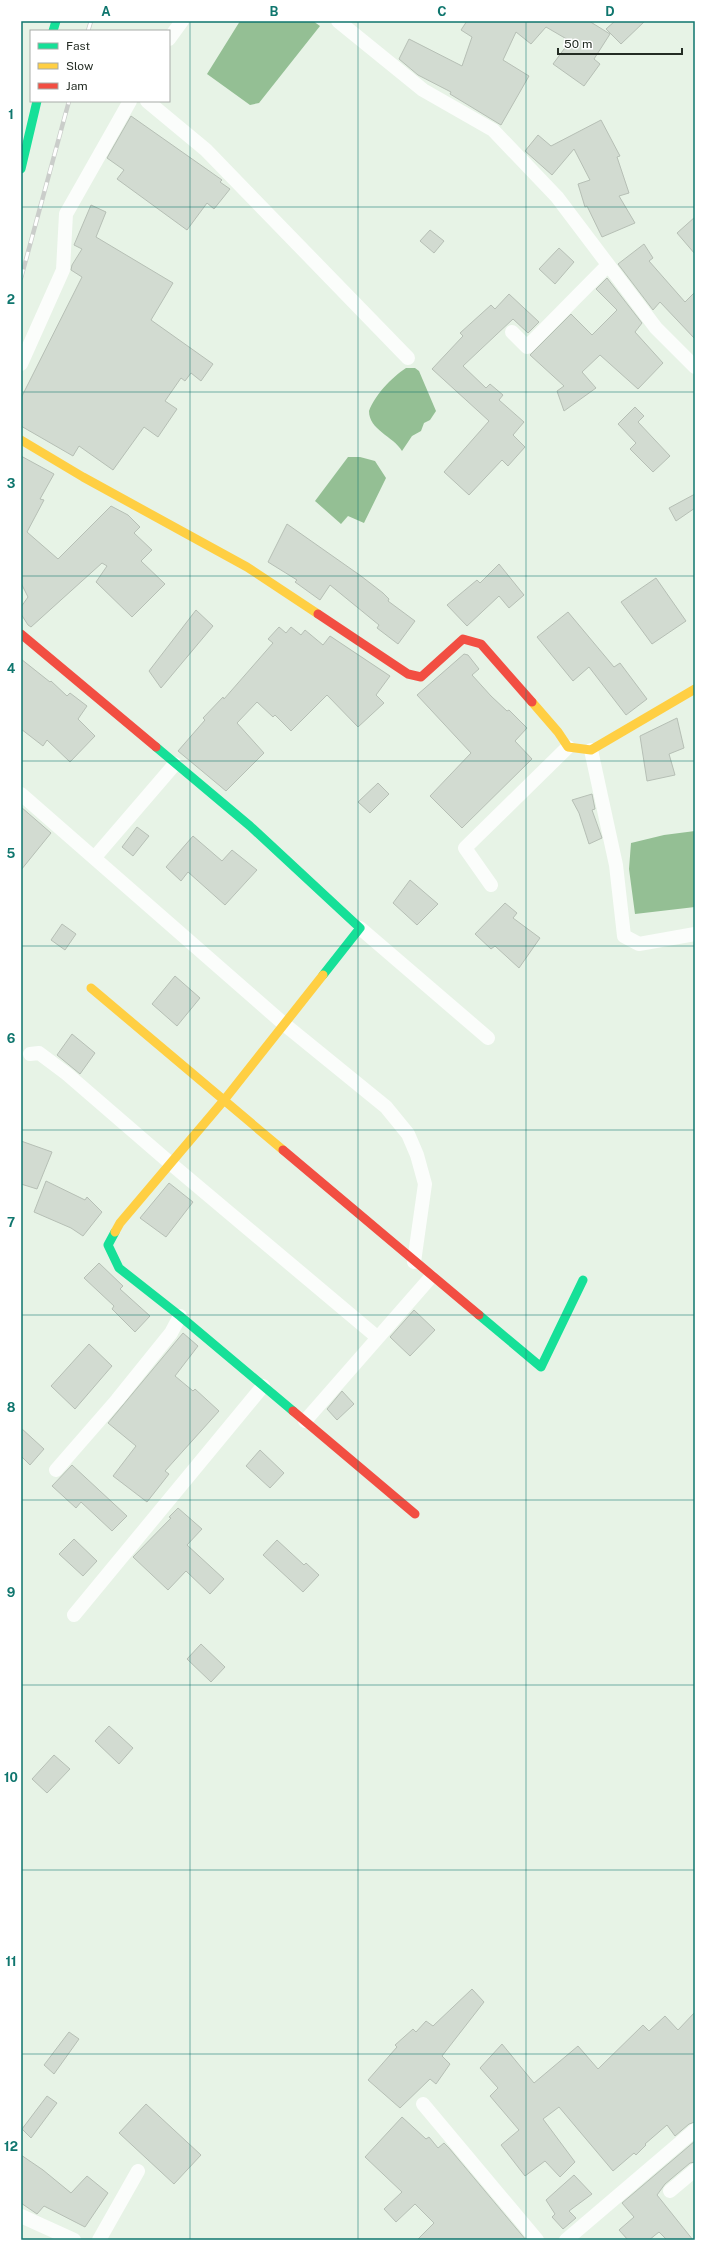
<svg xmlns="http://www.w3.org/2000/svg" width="716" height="2261" font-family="'Public Sans',sans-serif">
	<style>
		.water { fill: #94bf94 }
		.building { fill: #d2dbd1; stroke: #b6bfb5 }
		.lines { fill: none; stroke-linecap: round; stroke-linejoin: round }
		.street { stroke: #fbfdfb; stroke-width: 14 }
		.fast { stroke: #16e098; stroke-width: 9 }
		.slow { stroke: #ffcf43; stroke-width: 9 }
		.jam { stroke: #f24e42; stroke-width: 9 }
		.rail-casing { stroke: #cacdca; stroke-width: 4.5 }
		.rail { stroke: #fff; stroke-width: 3; stroke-dasharray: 9; stroke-linecap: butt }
		.grid { fill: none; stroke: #0f766e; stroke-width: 1; stroke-opacity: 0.55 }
		.neatline { fill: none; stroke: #0f766e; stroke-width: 1.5 }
		.grid-label { font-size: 13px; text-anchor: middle; font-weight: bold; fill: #0f766e }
	</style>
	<rect width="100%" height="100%" fill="#e7f3e6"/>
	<path class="water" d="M240,21h73l7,5 -61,77 -9,2 -43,-31z
		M406,368h9l4,3 17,40 -6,9 -6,3 -3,8 -9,5 -10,15c-9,-15 -33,-21 -33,-40 6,-16 22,-33 37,-43z
		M348,457h12l15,4 11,17 -22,45 -16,-7 -7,8 -26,-23z
		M695,831v76l-60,7 -6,-45 2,-26 33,-8z"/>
	<path class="building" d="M467,21h122l21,13 -16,25 6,5 -16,22 -31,-22 17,-23 -24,-14 -15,17 -15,-12 -13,28 26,16 -28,49 -51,-31 1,-2 -33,-17 -19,-16 10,-20 53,27 10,-29 -11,-7z
		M615,21h30l-24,23 -15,-15z
		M131,116l91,64 -2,2 10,7 -16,20 -7,-6 -20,27 -70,-51 7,-9 -17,-12z
		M601,120l19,36 -3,1 12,36 -10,3 16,27 -33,14 -15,-31 -2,1 -7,-23 12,-4 -16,-31 -22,26 -27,-24 13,-16 13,11z
		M91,205l15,7 -10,25 77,46 -22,37 62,44 -12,17 -10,-8 -6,8 -4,-3 -16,23 12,8 -19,28 -14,-10 -31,43 -34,-24 -6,10 -52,-30v-28l61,-121 -11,-7 1,-5 10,-16 -8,-4z
		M695,217v37l-18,-21z
		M430,230l14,11 -10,12 -14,-12z
		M644,244l9,14 -4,3 36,41 10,-10v47l-35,-37 -7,8 -35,-46z
		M559,248l15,14 -19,22 -16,-15z
		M607,278l35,45 -7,9 28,31 -25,26 -38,-34 -18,17 14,16 -32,23 -7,-20 7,-5 -34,-31 41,-41 21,21 25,-25 -21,-21z
		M509,294l30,28 -11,11 -15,-14 -50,47 23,22 4,-4 13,11 -4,5 25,22 -11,13 12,12 -17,19 -6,-6 -33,35 -25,-23 45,-51 -57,-52 31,-33 -3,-3 31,-28 4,4z
		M635,407l9,9 -6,6 32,34 -17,16 -23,-23 6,-6 -18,-19z
		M21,456l33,18 -14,25 4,1 -17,32 31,27 53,-53 17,9 12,12 -6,6 18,17 -11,11 24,23 -33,33 -36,-35 11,-16 -5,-3 -71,64 -3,-2 -7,-11v-7l7,-10 -7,-14z
		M695,494v14l-19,13 -7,-13z
		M287,524l74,52 22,17 6,6 -1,2 27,20 -17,23 -21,-16 2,-3 -49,-40 -10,15 -25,-18 2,-2 -29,-18z
		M499,564l25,31 -15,13 -10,-12 -32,30 -20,-21 30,-25 3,3z
		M656,578l30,43 -34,23 -31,-42z
		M196,610l17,16 -52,62 -12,-17z
		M568,612l46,55 6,-4 27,36 -21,16 -37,-48 -16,14 -36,-44z
		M279,627l7,6 5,-6 10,8 4,-5 18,15 7,-9 60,40 -14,19 8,8 -26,24 -31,-32 -36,36 -16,-16 -2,2 -16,-15 -20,21 27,30 -38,38 -48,-40 27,-31 -2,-2 20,-21 1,2 49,-56 -5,-4z
		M464,654l4,1 11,14 -7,6 19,21 16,15 2,-1 18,18 -12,13 17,18 -70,69 -32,-32 41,-43 -54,-58z
		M21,659l29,23 1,-1 16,15 3,-3 17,13 -9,13 17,17 -25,26 -23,-22 -4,6 -22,-17z
		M677,718l7,30 -15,6 6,21 -28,6 -7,-45z
		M378,783l11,11 -19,19 -12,-11z
		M592,794l3,15 -3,1 10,28 -13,6 -10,-31 -7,-13z
		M21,807l30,26 -30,37z
		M137,827l12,9 -16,20 -11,-9z
		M193,836l29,25 10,-11 25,20 -32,35 -37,-33 -7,9 -15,-14z
		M410,880l28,24 -21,21 -24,-22z
		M505,903l12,10 -4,5 27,20 -21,30 -24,-22 -4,3 -16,-15z
		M62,924l14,10 -11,16 -14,-10z
		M175,976l25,22 -23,28 -25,-22z
		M72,1034l23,19 -15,21 -23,-19z
		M21,1141l31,11 -15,37 -16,-5z
		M46,1181l39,19 2,-3 15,15 -19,24 -12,-8 -37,-16z
		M169,1183l24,19 -27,35 -26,-19z
		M99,1263l24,23 -3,3 30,27 -15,16 -23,-23 2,-3 -30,-28z
		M414,1310l21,20 -25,26 -20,-19z
		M183,1333l15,13 -23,30 18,15 2,-2 24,22 -54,60 4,3 -22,28 -34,-26 23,-30 -28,-23z
		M89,1344l23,22 -37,43 -24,-23z
		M342,1391l12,13 -17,16 -10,-11z
		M21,1428l23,21 -14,16 -9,-9z
		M260,1450l24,23 -14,15 -24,-22z
		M72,1465l55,51 -15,15 -31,-29 -5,6 -24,-22z
		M178,1508l24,21 -15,16 37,34 -14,15 -24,-23 -18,19 -35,-33 38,-39 -2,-1z
		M74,1539l23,22 -14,15 -24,-22z
		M277,1540l27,25 2,-2 13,12 -16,17 -40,-37z
		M201,1644l24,23 -14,15 -24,-23z
		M109,1726l24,22 -14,16 -24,-23z
		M54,1755l16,14 -23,24 -15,-14z
		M472,1989l12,13 -42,54 8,8 -14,20 -6,-5 -30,29 -32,-28 29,-33 -2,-2 18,-16 3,3 10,-11 7,5z
		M695,2012v110l-6,2 -14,12 -8,-11 -22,19 1,1 -10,10 -2,-2 -21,18 -54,-64 -16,12 32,43 -15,15 -15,-16 -20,15 -24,-31 18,-15 -29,-34 8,-8 -18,-20 22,-24 32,39 44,-37 20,23 45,-44 6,6 16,-15 13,14z
		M69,2032l10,7 -25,35 -10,-9z
		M47,2096l10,7 -26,35 -9,-9z
		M146,2104l55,51 -27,29 -55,-51z
		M402,2117l24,22 3,-2 9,11 6,-5 5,5 77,92h-109l17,-17 -19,-19 -19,18 -12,-13 18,-17 -37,-35z
		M695,2141v21l-5,1 -25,21 -8,11 36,45h-26l-8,-8 -10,8h-21l-9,-10 15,-13 -12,-14z
		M21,2155l22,15 28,23 16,-17 21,17 -23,34 -41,-21 -7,8 -16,-11z
		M574,2175l18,19 -23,17 7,7 -13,11 -11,-12 3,-3 -9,-14z"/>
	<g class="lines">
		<path class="street" d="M338,21l85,69 70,40 64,67 99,131 39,39
			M169,39l13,-18
			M147,101l59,49 202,208
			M512,332l15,15 81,-82
			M21,364l42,-94 3,-56 64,-113
			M591,750l25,115 8,71 15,8 56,-10
			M21,794l263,230 102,83 22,27 9,21 8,29 -11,78
			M95,857l80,-93
			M491,885l-26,-37 103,-101
			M360,928l128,110
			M30,1054l9,-1 28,21 103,89 207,174
			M305,1421l126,-144
			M56,1470l61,-70 54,-67 9,-17
			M74,1615l189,-229
			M423,2104l114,136
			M670,2191l25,-21
			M21,2216l53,24
			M99,2240l39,-69
			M566,2240l129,-110"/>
		<path class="fast" d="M53,31l3,-10
			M21,169l16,-68
			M156,747l94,79 110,102 -37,47
			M115,1232l-7,13 11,23 61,48 113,95
			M479,1315l62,52 42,-87"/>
		<path class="slow" d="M21,440l62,37 164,90 71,47
			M532,702l26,30 10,15 23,3 104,-61
			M91,988l192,162
			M115,1232l5,-9 105,-124 98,-124"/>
		<path class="jam" d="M318,614l90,60 13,3 42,-38 18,5 51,58
			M21,634l135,113
			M283,1150l196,165
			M293,1411l122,103"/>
		<defs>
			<path id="rail" d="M88,31l3,-10
				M21,278l48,-177"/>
		</defs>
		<use href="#rail" class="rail-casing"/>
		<use href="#rail" class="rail"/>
	</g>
	<path class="grid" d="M190,21v2219M358,21v2219M526,21v2219M21,207h674M21,392h674M21,576h674M21,761h674M21,946h674M21,1130h674M21,1315h674M21,1500h674M21,1685h674M21,1870h674M21,2054h674"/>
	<rect width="716" height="2261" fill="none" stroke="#ffffff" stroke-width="44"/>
	<rect x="30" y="30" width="140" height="72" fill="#ffffff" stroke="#a7aba7"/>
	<rect x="38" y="43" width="20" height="6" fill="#16e098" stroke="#a7aba7"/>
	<text x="66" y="50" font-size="12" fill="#242c24">Fast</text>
	<rect x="38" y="63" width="20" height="6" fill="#ffcf43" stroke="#a7aba7"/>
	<text x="66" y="70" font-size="12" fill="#242c24">Slow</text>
	<rect x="38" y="83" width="20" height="6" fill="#f24e42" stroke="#a7aba7"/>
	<text x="66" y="90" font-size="12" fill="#242c24">Jam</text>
	<path d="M558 48v6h124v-6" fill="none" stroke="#242c24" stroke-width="2"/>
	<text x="564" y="48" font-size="12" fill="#242c24" stroke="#ffffff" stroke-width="3" paint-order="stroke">50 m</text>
	<rect x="22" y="22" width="672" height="2217" class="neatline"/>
	<g class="grid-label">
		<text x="106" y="16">A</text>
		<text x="274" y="16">B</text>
		<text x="442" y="16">C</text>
		<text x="610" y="16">D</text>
		<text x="11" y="119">1</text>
		<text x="11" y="304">2</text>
		<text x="11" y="488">3</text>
		<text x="11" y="673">4</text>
		<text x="11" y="858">5</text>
		<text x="11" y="1043">6</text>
		<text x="11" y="1227">7</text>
		<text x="11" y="1412">8</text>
		<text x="11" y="1597">9</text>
		<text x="11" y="1782">10</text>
		<text x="11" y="1966">11</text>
		<text x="11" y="2151">12</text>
	</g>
</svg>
